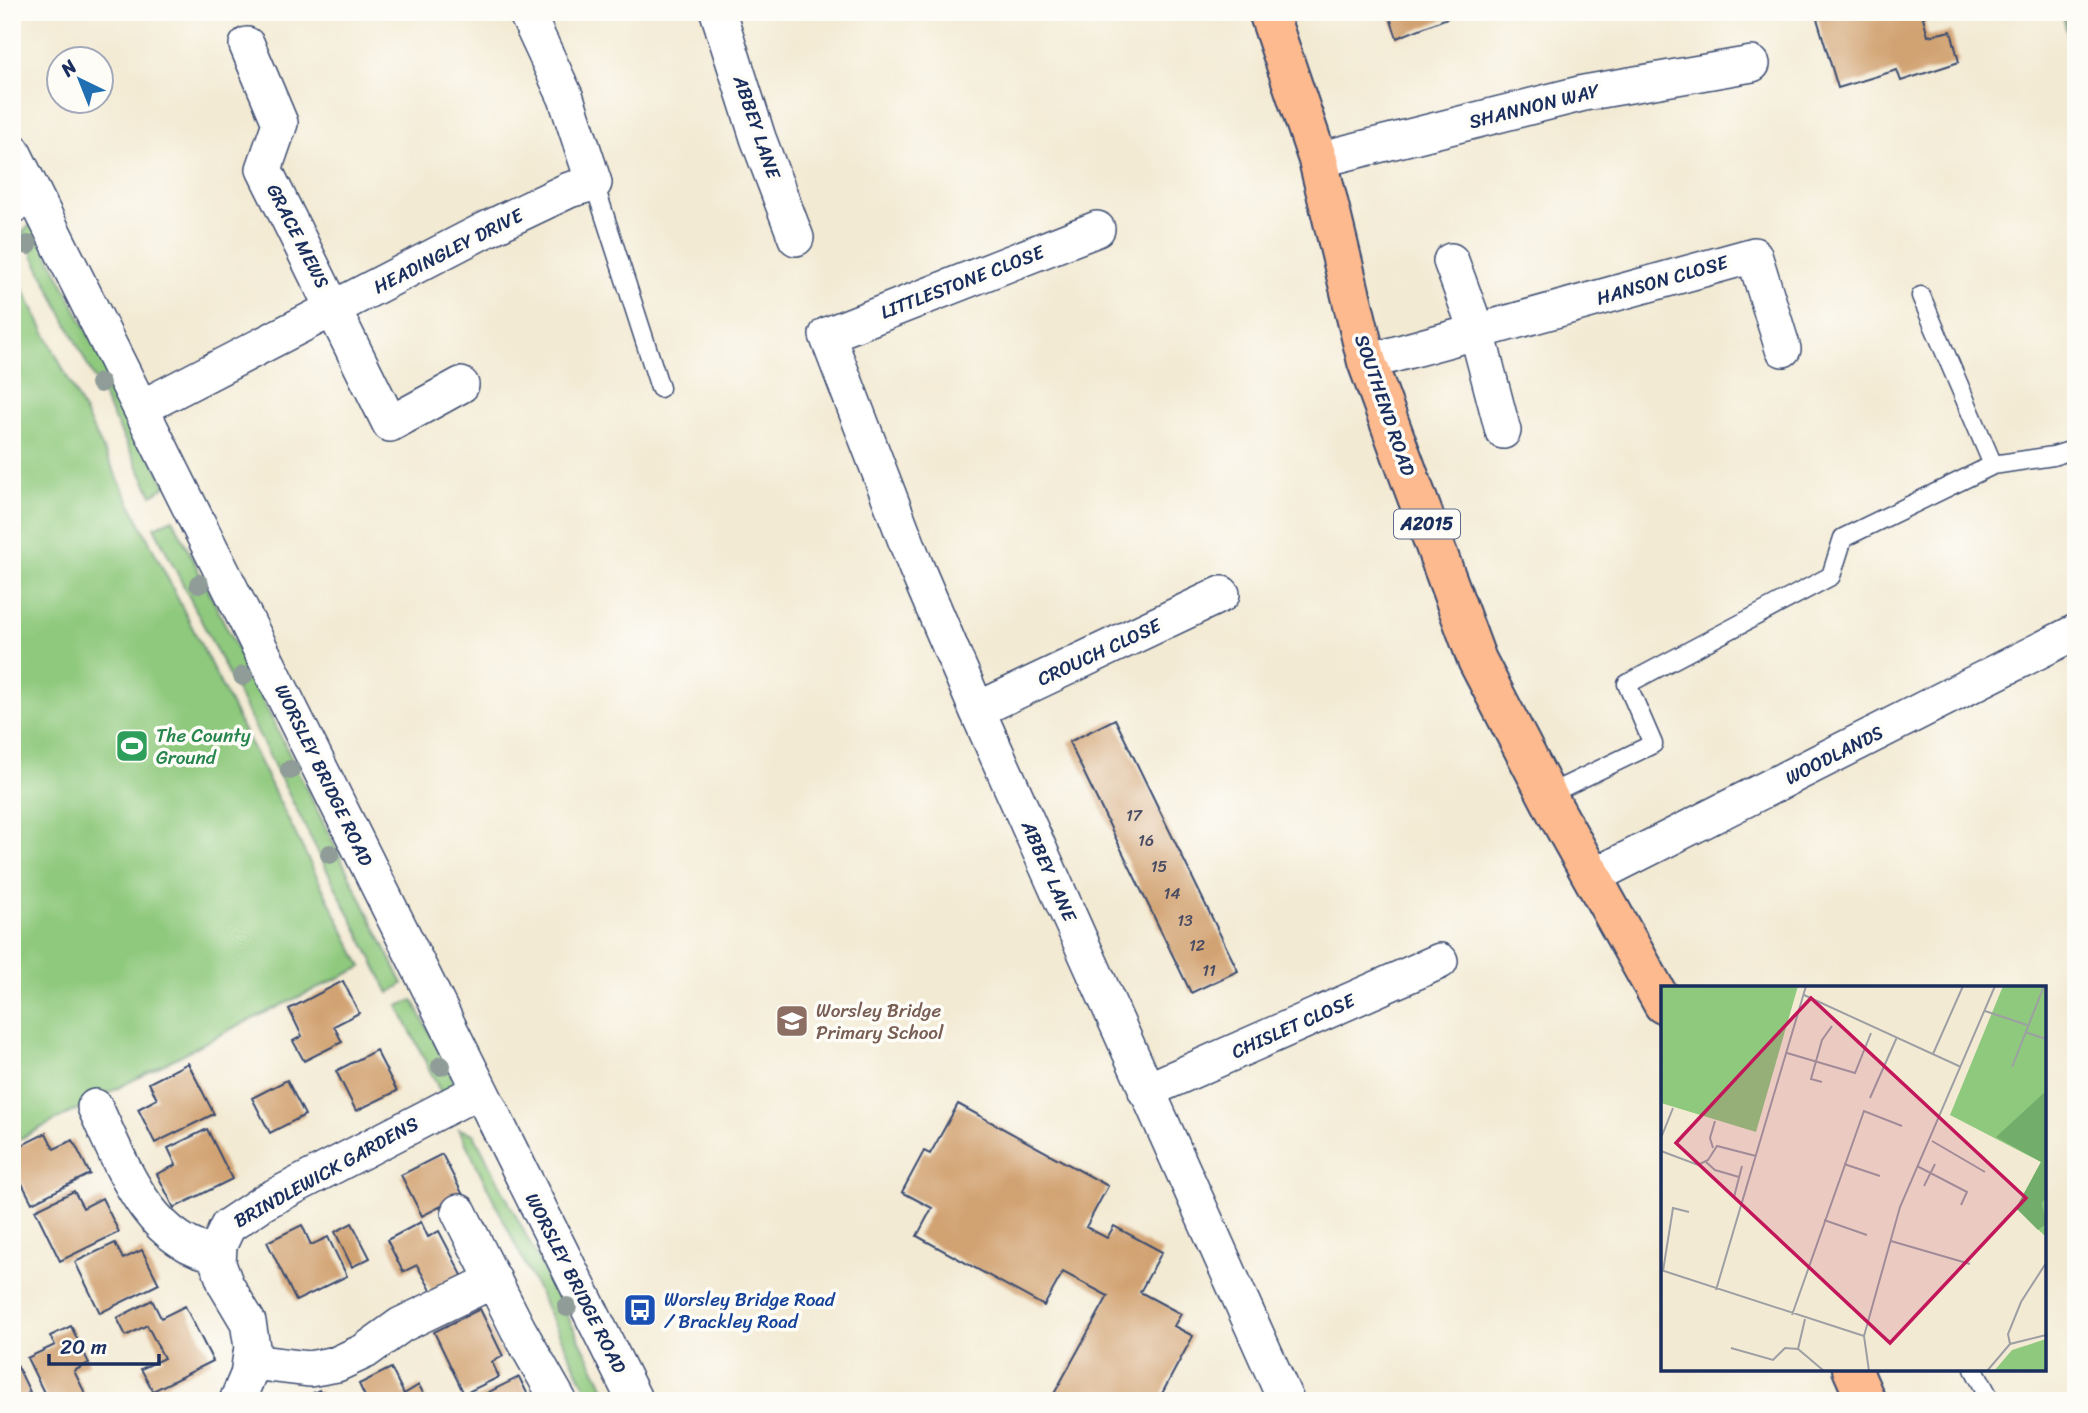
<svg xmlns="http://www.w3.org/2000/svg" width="2088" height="1413" font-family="Sriracha,sans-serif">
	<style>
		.green { fill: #8fc97d; stroke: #557c6e; stroke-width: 2 }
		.forest { fill: #73ad6c; stroke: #476e65; stroke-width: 2 }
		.building { fill: #d2a372 }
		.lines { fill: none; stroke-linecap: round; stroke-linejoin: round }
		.service-casing { stroke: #3b4b70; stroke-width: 21 }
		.minor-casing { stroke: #3b4b70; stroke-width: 38 }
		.primary-casing { stroke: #3b4b70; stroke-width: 42 }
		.service { stroke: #fff; stroke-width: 18 }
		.minor { stroke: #fff; stroke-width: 35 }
		.primary { stroke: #fcba8e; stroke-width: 38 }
		.tree { fill: #8f9c98 }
		.labels { text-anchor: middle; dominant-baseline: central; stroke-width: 7; stroke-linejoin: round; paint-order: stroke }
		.number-label { font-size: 16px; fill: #494c63 }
		.shield { fill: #fdfcf7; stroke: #5f6c8c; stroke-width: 2 }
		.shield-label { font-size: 18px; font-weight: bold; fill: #1b2f5e }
		.street-label { font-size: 19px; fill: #1b2f5e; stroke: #fdfcf7 }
		.leisure-label { font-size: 19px; fill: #27864d; stroke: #fdfcf7; text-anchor: start }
		.education-label { font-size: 19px; fill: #785e54; stroke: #fdfcf7; text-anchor: start }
		.transit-label { font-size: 19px; fill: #164399; stroke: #fdfcf7; text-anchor: start }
		.inset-road { fill: none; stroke: #9d9fa4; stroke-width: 2 }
		.view { fill: #c2185b; fill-opacity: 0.15; stroke: #c2185b; stroke-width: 3.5 }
		.inset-edge { fill: none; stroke: #1b2f5e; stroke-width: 3.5 }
	</style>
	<rect width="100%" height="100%" fill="#fdfcf7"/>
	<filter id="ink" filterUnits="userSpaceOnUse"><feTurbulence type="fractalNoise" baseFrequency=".0143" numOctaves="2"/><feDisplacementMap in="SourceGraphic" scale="14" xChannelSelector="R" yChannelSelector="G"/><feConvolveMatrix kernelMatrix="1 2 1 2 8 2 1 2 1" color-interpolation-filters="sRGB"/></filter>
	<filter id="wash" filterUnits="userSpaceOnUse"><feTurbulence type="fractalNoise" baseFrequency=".00686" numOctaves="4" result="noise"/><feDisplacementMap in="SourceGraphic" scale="28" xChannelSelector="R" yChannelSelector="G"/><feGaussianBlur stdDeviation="1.57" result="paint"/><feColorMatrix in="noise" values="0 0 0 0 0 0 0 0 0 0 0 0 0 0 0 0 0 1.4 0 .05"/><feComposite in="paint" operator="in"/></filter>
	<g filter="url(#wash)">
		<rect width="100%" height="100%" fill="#f3ead3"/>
		<path class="green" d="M32,223l134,263 -14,9 -130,-262z
			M12,267l350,700 -127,60 -223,116z
			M173,519l230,465 -14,9 -235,-466z
			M413,1000l44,87 -14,10 -45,-91z
			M459,1129l15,5 137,267h-19z"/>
		<path class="forest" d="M2062,12h14v54z"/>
		<g id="blocks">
			<path class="building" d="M1388,12h66l1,3 -58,23z
				M1815,12h119l-11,5 5,19 23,-5 8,31 -58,19 -4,-11 -59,18z
				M1115,719l123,252 -47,22 -122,-251z
				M343,981l16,32 -25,13 8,16 -38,19 -11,-20 9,-5 -13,-27z
				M376,1050l21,41 -41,20 -20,-40z
				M188,1063l26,51 -59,29 -17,-34 19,-10 -8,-16z
				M287,1080l18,35 -35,18 -18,-35z
				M958,1104l150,82 -22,41 21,11 7,-12 48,26 -22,40 41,22 -7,12 19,10 -35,65h-108l58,-105 -45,-24 -19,34 -127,-70 15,-28 -30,-16 22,-41 6,3z
				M207,1129l25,50 -58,29 -17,-34 19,-9 -8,-17z
				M46,1133l8,16 19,-9 17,34 -58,29 -20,-39v-14z
				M442,1154l21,41 -41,21 -21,-41z
				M74,1191l9,17 19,-10 17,34 -59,29 -25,-51z
				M421,1222l7,15 11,-6 24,46 -31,15 -15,-27 -14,7 -16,-32z
				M352,1223l18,35 -18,9 -17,-35z
				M302,1225l9,20 17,-8 19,39 -51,25 -29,-59z
				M115,1243l8,16 19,-9 17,34 -59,29 -25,-51z
				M152,1300l9,18 24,-12 28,55 -60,30 -12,-22 23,-11 -17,-33 -21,11 -9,-18z
				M480,1309l23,47 -11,6 7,15 -35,17 -30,-62z
				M71,1326l18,37 -15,8 13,26 -7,4h-32l-21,-43 28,-13 -5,-9z
				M12,1355l18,37 -15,9h-3z
				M391,1368l13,26 15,-9 8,16h-60l-8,-17z
				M519,1377l12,24h-60z
				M319,1390l6,11h-27z"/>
		</g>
	</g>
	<g filter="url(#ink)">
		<use href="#blocks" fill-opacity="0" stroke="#3b4b70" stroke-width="2"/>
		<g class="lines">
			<defs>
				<path id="service" d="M594,183l66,205
					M12,215l27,-11
					M1993,465l60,-9 23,-7
					M1547,795l106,-51 -26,-60 204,-108 12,-38 150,-73 -72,-169
					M1974,1369l17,32"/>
				<path id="minor" d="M718,12l40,126 38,100
					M247,45l33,78 -16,46 126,255 71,-39
					M12,150l623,1251
					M1318,160l266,-67 168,-29
					M1097,229l-270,106 89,232 61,143 309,691
					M1451,261l26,71 26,99
					M1367,362l387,-107 29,94
					M141,408l340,-176 88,-42 25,-7 -28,-85 -40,-86
					M977,710l245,-116
					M1592,877l484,-245
					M1146,1091l294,-130
					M95,1107c26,56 53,136 122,147
					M459,1212l59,117 41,72
					M251,1362l58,7 28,-5 28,-13 36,-26 93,-45
					M237,1401l11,-26 4,-28 -4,-25 -22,-37 -8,-21 1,-19 9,-19 36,-24 216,-112"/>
				<path id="primary" d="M1268,12l50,148 49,202 110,298 79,152 107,192
					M1852,1369l14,32"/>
			</defs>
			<use href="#service" class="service-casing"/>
			<use href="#minor" class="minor-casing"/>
			<use href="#primary" class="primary-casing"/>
			<use href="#service" class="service"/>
			<use href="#minor" class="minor"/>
			<use href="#primary" class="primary"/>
		</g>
		<g class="tree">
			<circle cx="28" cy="245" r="10"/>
			<circle cx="100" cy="383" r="10"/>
			<circle cx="199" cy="584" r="10"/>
			<circle cx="243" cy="676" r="10"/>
			<circle cx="290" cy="770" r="10"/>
			<circle cx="330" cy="854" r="10"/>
			<circle cx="441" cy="1066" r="10"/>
			<circle cx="567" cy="1307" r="10"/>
		</g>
	</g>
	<defs>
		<symbol id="stadium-square" viewBox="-11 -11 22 22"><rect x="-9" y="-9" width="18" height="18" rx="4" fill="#2e9e5b" stroke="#fdfcf7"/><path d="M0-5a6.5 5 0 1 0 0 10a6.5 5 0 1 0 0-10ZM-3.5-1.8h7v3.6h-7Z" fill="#fff"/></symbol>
		<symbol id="school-square" viewBox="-11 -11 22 22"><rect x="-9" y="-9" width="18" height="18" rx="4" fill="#8d6e63" stroke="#fdfcf7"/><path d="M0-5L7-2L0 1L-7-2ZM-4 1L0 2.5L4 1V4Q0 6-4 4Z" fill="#fff"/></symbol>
		<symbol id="bus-square" viewBox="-11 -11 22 22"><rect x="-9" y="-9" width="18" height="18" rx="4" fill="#1a4fb4" stroke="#fdfcf7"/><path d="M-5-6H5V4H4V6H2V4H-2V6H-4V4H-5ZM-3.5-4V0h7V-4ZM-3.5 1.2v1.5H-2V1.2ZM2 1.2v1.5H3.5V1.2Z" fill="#fff"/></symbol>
	</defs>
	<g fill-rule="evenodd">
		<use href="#stadium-square" x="113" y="727" width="38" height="38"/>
		<use href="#school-square" x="773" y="1002" width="38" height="38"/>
		<use href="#bus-square" x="621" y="1291" width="38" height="38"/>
	</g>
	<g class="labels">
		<g class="number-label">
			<text x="1134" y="815">17</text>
			<text x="1146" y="840">16</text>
			<text x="1159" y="866">15</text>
			<text x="1172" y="893">14</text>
			<text x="1185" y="920">13</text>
			<text x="1197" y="945">12</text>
			<text x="1209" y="970">11</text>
		</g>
		<rect class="shield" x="1394" y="509.5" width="66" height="29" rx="5"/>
		<g class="shield-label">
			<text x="1427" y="524">A2015</text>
		</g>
		<g class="street-label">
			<text transform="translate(1534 106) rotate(-14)">SHANNON WAY</text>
			<text transform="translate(757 127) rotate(71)">ABBEY LANE</text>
			<text transform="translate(298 236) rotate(63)">GRACE MEWS</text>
			<text transform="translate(448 251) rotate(-27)">HEADINGLEY DRIVE</text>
			<text transform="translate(1662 280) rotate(-16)">HANSON CLOSE</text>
			<text transform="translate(962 282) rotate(-21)">LITTLESTONE CLOSE</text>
			<text transform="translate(1385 405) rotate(71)">SOUTHEND ROAD</text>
			<text transform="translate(1099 652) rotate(-25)">CROUCH CLOSE</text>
			<text transform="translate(1834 755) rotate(-27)">WOODLANDS</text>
			<text transform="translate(324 775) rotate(64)">WORSLEY BRIDGE ROAD</text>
			<text transform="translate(1049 871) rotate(66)">ABBEY LANE</text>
			<text transform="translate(1293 1026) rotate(-24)">CHISLET CLOSE</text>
			<text transform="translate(326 1172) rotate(-29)">BRINDLEWICK GARDENS</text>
			<text transform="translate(576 1283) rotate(63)">WORSLEY BRIDGE ROAD</text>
		</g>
		<g class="leisure-label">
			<text x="156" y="735">The County<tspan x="156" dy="22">Ground</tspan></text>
		</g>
		<g class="education-label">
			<text x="816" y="1010">Worsley Bridge<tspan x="816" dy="22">Primary School</tspan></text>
		</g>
		<g class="transit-label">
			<text x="664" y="1299">Worsley Bridge Road<tspan x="664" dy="22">/ Brackley Road</tspan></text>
		</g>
	</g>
	<g transform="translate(1661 986)">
		<rect width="385" height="385" fill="#f3ead3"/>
		<path d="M0,0h137l-42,146 -95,-29zM342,0h43v251l-30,-29 25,-46 -91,-47zM385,353v32h-52l18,-21z" fill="#8fc97d"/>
		<path d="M385,105v106l-4,6 4,21 -8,6 -22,-22 25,-46 -45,-25z" fill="#73ad6c"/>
		<path class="inset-road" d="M143,9l157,72M324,25l42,14M364,46l21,7M126,67l68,20 16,-40M272,68l30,-68M351,81l32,-81M161,96l-11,-3 11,-39 10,-14M209,112l27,-61M0,152l12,-30M271,155l53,31M52,162l-3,-10 5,-17M0,165l37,14 10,-5 9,-14 39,10M45,176l9,8 24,7M183,178l36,12M256,180l50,26 -6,13M263,200l11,-22M73,211l8,-31M163,234l43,15M230,255l79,23M0,284l203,66M2,285l10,-63 16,4M55,304l90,-304M131,329l72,-204 38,15M349,358l-2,-10 13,-32 25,-39M70,362l42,12 12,-12 13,1 26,22M137,363l7,-30M208,385l-5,-35 36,-129 95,-221M326,385l23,-27 36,-9"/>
		<path class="view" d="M150,12l215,200 -136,145 -214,-200z"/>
		<rect width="385" height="385" class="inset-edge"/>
	</g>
	<rect width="2088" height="1413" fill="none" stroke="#fdfcf7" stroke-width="42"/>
	<g transform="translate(80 80) rotate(317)"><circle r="33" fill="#fdfcf7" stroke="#a3aaba" stroke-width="2"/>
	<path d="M0-5L12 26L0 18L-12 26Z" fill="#1f6fb2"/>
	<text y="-10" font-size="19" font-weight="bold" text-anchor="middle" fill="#1b2f5e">N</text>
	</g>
	<path d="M49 1354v10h110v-10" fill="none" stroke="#1b2f5e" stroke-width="3.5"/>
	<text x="60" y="1354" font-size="21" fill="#1b2f5e" stroke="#fdfcf7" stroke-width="5" paint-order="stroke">20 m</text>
</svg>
